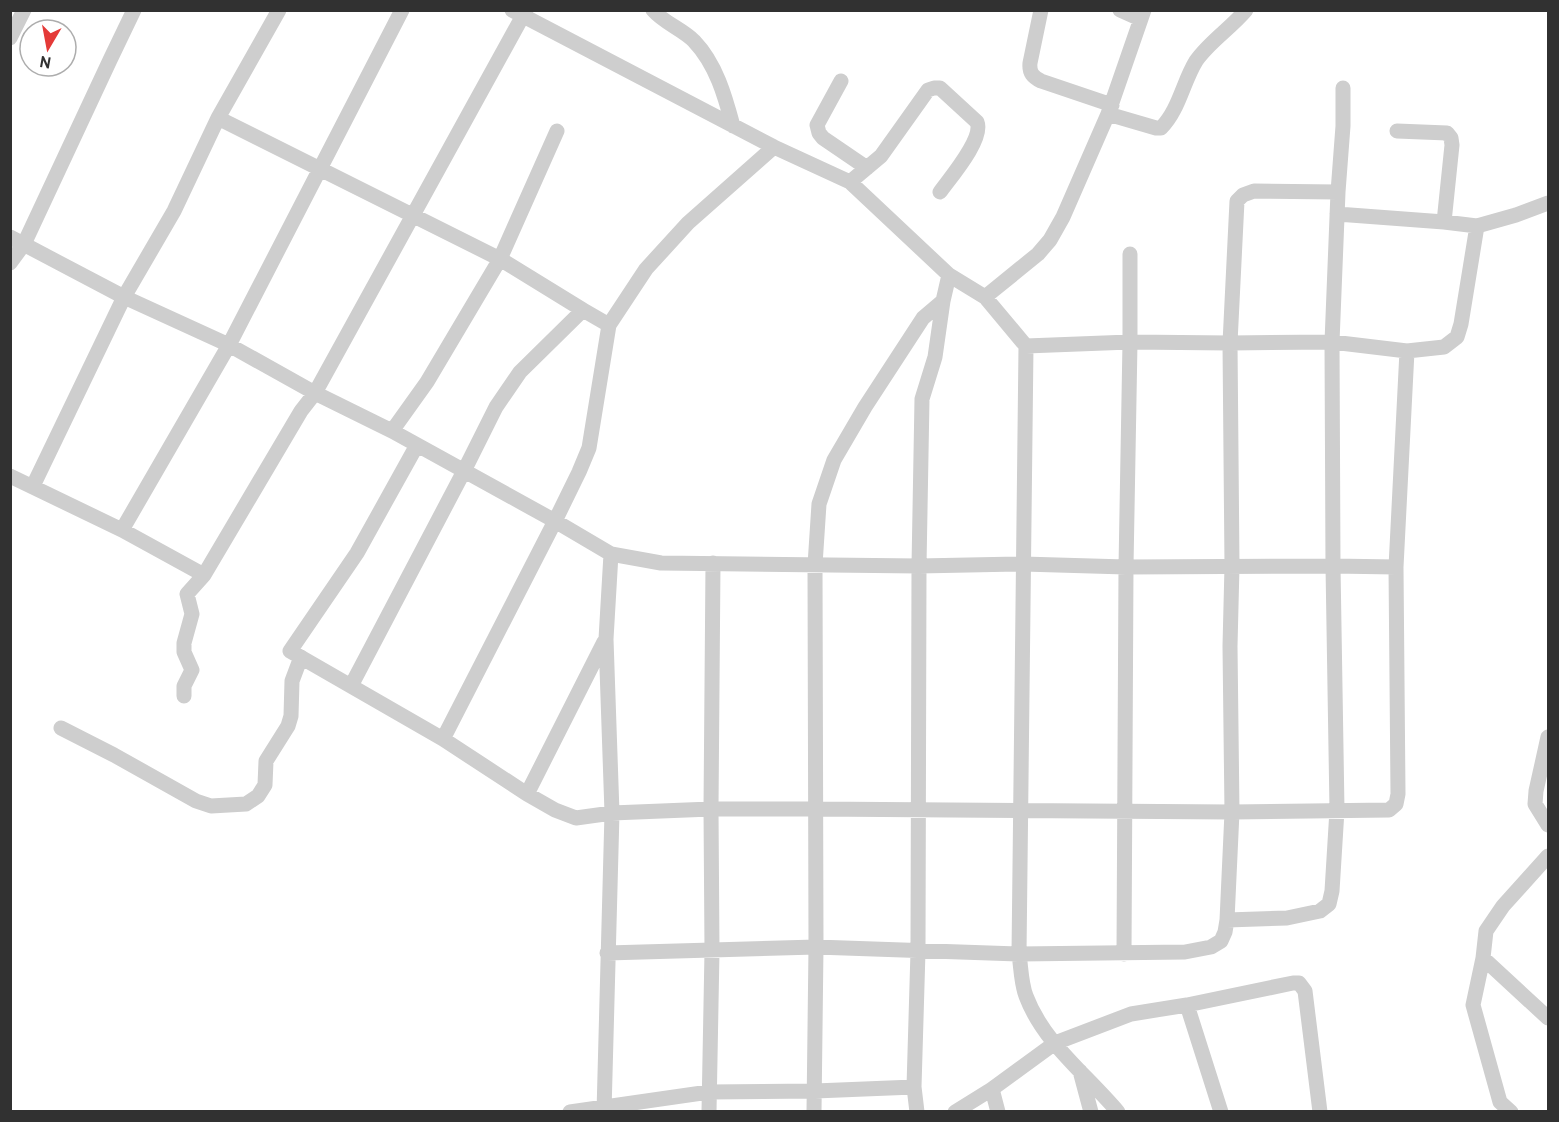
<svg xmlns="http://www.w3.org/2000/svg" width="1559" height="1122" font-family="Overpass,sans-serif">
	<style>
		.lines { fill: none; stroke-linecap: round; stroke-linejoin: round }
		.minor { stroke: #cecece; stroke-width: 15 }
	</style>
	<rect width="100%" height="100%" fill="#fff"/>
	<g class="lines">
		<path class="minor" d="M512,10l262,137 76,35 99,93 36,22 41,49 -7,608c2,13 2,29 7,42 17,46 60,78 92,116
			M653,10c11,13 29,19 41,31 22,23 31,55 39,85
			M1041,10l-11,53c-1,10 3,14 11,18l71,24
			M1120,10l20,9
			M10,38l14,-28
			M841,81l-24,44 2,8 4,5 44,30
			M1108,114l48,14h5c18,-18 22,-46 35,-67 13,-19 35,-33 50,-51
			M218,118l282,141 83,51
			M1397,131l50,2 4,5 1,7 -8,77
			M850,182l31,-26 47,-66 6,-2h6l37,34c7,17 -27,56 -37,70
			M1337,214l107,8 33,4 39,-11 32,-12
			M10,237l114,60 105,48 86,48 77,38 163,90 56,33 50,9 258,3 104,-2 103,3 207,-1 63,1
			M10,263l14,-19 86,-184 24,-50
			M985,297l53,-43 12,-14 13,-23 45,-103 36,-104
			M1026,346l104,-4 100,1 102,-1 75,9 37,-4 13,-10 4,-13 16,-98
			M392,431l35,-49 73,-123 57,-128
			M417,445l-60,108 -67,98 153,88 84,55 28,16 21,8 36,-5 99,-4h104l417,3 157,-2 7,-6 2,-10 -2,-227 11,-216
			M10,476l112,54 82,45 97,-164 14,-18 211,-383
			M33,486l91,-189 50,-86 44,-93 61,-108
			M122,530l107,-185 173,-335
			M351,686l113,-215 32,-64 24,-35 63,-62 26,15
			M184,696v-10l8,-16 -8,-18v-9l8,-29 -5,-20 17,-19
			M61,728l53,27 82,46 15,5 35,-2 12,-8 7,-11 1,-24 22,-35 3,-10 1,-35 9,-24
			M1548,737l-12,54 -1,13 13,21
			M443,739l112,-218 24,-49 10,-24 20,-123 37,-56 42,-46 86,-76
			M527,794l77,-152
			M1227,920l60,-2 33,-7 9,-7 3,-13 5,-81 -4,-244 -1,-224 6,-150 5,-66v-38
			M607,953l209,-6 203,7 166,-2 26,-5 10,-6 4,-9 2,-12 5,-108 -2,-166 2,-80 -2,-223 7,-142 6,-6 11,-4 84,1
			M1124,954l2,-387 4,-225v-88
			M1483,958l65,60
			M1187,1005l34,107
			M1080,1071l11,41
			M992,1089l6,23
			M570,1112l139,-20 106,-1 99,-4
			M604,1112l8,-299 -6,-174 5,-85
			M709,1112l3,-161 -1,-142 2,-246
			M814,1112l2,-165 -1,-382 4,-61 15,-44 31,-53 58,-89 20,-17
			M917,1112l-3,-25 4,-136 1,-385 3,-167 13,-42 8,-56 6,-26
			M955,1112l37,-23 63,-46 76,-29 56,-9 106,-22h6l6,8 15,121
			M1511,1112l-11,-10 -27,-97 10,-47 3,-27 17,-25 45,-50"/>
	</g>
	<rect width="1559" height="1122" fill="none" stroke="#313131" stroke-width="24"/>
	<g transform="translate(48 48) rotate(190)"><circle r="28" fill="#ffffff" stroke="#adadad" stroke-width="1.5"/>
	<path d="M0-4.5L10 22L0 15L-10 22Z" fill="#e43a38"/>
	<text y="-9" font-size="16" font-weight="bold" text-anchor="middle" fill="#313131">N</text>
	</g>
</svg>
